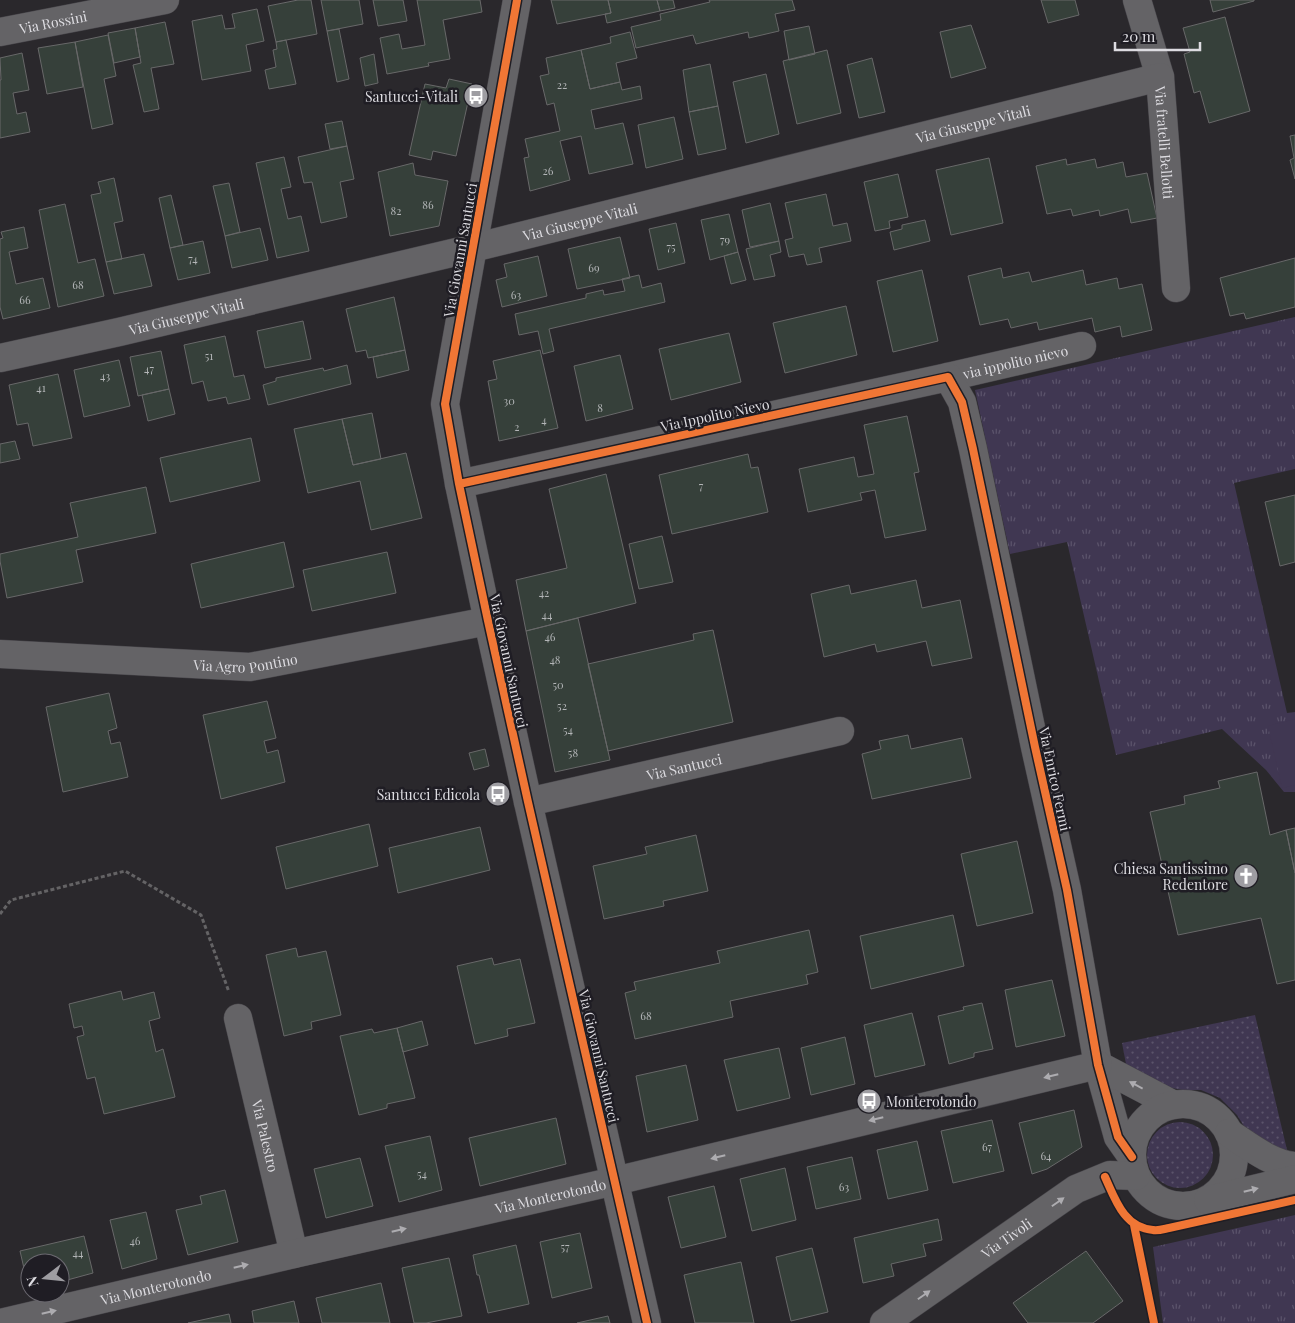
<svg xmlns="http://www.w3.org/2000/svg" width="1295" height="1323" font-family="'Playfair Display',serif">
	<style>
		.grass { fill: url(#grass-dots) }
		.park { fill: url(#park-tufts) }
		.pitch { fill: #403752 }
		.building { fill: #36403a; stroke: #686869 }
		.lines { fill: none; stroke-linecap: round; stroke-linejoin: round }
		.minor-casing { stroke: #47454a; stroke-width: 29 }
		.path { stroke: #646365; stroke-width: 3; stroke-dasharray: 4 2.5; stroke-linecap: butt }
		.minor { stroke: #646366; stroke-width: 28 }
		.cycleway-casing { stroke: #1f1d24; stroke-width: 11 }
		.cycleway { stroke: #f07635; stroke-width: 8 }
		.oneway { fill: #adacb0 }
		.labels { text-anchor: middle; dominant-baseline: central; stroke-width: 5; stroke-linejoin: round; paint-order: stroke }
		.number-label { font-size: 11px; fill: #b3b5b7 }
		.street-label { font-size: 14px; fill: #dddce1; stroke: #1f1d24 }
		.poi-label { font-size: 14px; fill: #dddce1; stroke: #1f1d24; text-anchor: end }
	</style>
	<defs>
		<pattern id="grass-dots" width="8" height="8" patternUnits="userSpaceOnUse" patternTransform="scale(1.25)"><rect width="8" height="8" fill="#403752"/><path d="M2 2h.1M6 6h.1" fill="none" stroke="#5b536b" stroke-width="1.8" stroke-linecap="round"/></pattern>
		<pattern id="park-tufts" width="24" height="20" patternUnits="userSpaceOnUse" patternTransform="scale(1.25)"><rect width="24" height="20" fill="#403752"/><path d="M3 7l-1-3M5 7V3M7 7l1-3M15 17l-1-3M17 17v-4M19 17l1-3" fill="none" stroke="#5b536b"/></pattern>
	</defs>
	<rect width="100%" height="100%" fill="#2a282c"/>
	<path class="grass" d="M1255,1015l33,139 7,3 -44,-20 -14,-22 -17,-17 -19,-8h-19l-20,-4 -36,-22 -4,-21z
		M1147 1155a33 33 0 1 1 66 0a33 33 0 1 1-66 0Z"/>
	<path class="park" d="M1295,317v152l-61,14 53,230 8,-1v80h-11l-18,-22 -27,-25 -17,-16 -106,26 -49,-213 -57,12 -35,-164z
		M1295,1215v108h-132l-10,-76z"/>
	<path class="pitch" d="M1295,719v66l-13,3 -14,-62z"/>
	<path class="building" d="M298,0h13l6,34 -41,8 -8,-36z
		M321,0h38l4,24 -36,7z
		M373,0h30l4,21 -29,5z
		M417,0h63l2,12 -39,8 7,39 -22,4 1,3 -42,8 -7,-36 19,-4 3,15 23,-4z
		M551,0h57l3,13 -54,11z
		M608,0h49l3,11 -53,12 -2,-9 6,-1z
		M657,0h16l2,8 -15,3z
		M709,0h83l3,10 -20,4 4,17 -30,7 -1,-6 -52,12 -3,-9 -57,13 -5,-21 30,-7 -1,-6 50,-12z
		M1041,0h34l4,15 -31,8z
		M1210,0h44v1l-41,11z
		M257,9l7,32 -18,4 5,26 -49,9 -10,-59 30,-6 3,14 10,-1 -3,-14z
		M1225,17l25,94 -41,12 -9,-32 -6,2 -10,-39 6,-2 -7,-24z
		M165,22l9,42 -23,4 8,41 -15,3 -11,-47 8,-2 -6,-35z
		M971,25l15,43 -35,10 -11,-46z
		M809,26l6,28 -26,6 -5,-29z
		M135,28l5,29 -26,6 -6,-30z
		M339,29l10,50 -12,3 -10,-51z
		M630,32l7,26 -21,5 4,19 -30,7 -9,-39 30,-7 -1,-6z
		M108,35l8,41 -12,3 9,45 -21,5 -17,-87z
		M286,40l10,44 -27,5 -4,-19 11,-3 -3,-17 4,-1 -1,-7z
		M75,42l8,45 -36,7 -9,-46z
		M581,50l9,39 30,-7 2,8 18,-4 2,13 -51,11 4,19 28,-6 10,41 -44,10 -8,-38 -21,5 10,39 -40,11 -6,-33 5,-1 -4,-18 35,-8 -6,-28 -7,2 -7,-29 9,-2 -3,-16z
		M827,50l14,63 -44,11 -14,-63z
		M22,53l7,37 -16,3 4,21 9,-2 4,20 -30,6v-58h1l-1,-22z
		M374,54l4,29 -13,3 -5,-28z
		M872,58l13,54 -26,6 -12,-53z
		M710,64l8,42 -29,6 -6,-42z
		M766,74l13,60 -33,9 -13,-61z
		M449,79l23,5 -16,72 -23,-5 -2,9 -22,-5 16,-71 21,4z
		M718,106l8,43 -28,6 -9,-43z
		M674,117l9,42 -37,9 -8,-43z
		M342,121l5,25 -17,3 -5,-25z
		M1295,135v44l-5,-19 4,-2 -4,-22z
		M347,146l7,33 -14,3 7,35 -26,6 -9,-41 -8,1 -6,-26z
		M284,157l7,30 -10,2 7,30 13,-3 8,35 -32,7 -21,-95z
		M989,158l14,65 -52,12 -15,-65z
		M1066,159l1,6 28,-6 2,9 26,-6 3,15 21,-4 10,45 -26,5 -3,-14 -28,7 -1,-6 -26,6 -2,-7 -24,5 -11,-48z
		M413,163l2,12 33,6 -9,45 -49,10 -12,-64z
		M898,174l10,43 -19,4 1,7 -15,3 -11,-49z
		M114,178l9,43 -9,2 8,36 -16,3 -15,-67 10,-2 -3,-11z
		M229,183l11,49 -15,4 -12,-50z
		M826,194l7,32 14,-3 4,18 -32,7 3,14 -15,3 -3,-11 -15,3 -4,-17 8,-2 -8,-35z
		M171,195l12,50 -13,3 -11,-50z
		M770,203l9,38 -29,6 -8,-37z
		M65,204l13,59 17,-4 9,37 -46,11 -19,-97z
		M729,214l9,38 -28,8 -9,-40z
		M925,220l5,21 -36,9 -4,-18 12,-3v-4z
		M676,223l9,40 -27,7 -9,-41z
		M24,227l4,21 -19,4 7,32 27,-6 7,30 -47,11 -3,-12v-68l3,-1 -2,-6z
		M260,228l8,32 -36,8 -7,-32z
		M620,237l10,41 -53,11 -9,-40z
		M203,241l7,32 -32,7 -8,-32z
		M779,241l2,11 -11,3 5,21 -21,4 -8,-31z
		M738,252l8,28 -15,4 -7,-28z
		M144,254l8,32 -38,8 -8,-32z
		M538,256l9,40 -45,11 -6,-27 11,-3 -3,-13z
		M1295,258v49l-49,12 -2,-6 -14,3 -10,-38z
		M1001,268l2,10 26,-6 3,10 51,-12 3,15 31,-7 2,11 23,-5 10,46 -30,7 -2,-11 -25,6 -3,-14 -53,12 -2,-8 -26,6 -3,-9 -28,6 -12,-49z
		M922,270l16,71 -45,11 -16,-71z
		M639,275l3,13 19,-5 4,19 -116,27 5,22 -11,3 -5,-23 -19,4 -4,-21 71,-16v-4l17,-4 1,5 21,-4 -3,-12z
		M394,297l11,53 -37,8 -2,-8 -10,2 -10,-43z
		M846,306l11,49 -72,18 -12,-50z
		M303,321l8,38 -46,9 -8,-37z
		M729,333l12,49 -70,18 -12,-51z
		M225,336l9,41 10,-2 6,24 -22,5 -2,-7 -18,4 -5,-20 -11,3 -8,-39z
		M405,350l4,20 -32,8 -4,-21z
		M540,350l18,78 -59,13 -11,-60 9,-2 -4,-18z
		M161,351l8,38 -31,7 -8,-39z
		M620,355l13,54 -47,12 -12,-55z
		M119,360l11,46 -46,11 -10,-47z
		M347,365l4,19 -83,21 -5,-20 13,-4v-3l47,-10 1,3z
		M58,374l14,64 -39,8 -5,-23 -11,2 -8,-40z
		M169,389l6,25 -27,7 -6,-26z
		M372,413l9,46 -28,6 -11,-46z
		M907,416l12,56 -5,1 12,57 -41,8 -10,-48 -15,3 2,7 -54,12 -9,-43 55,-12 4,20 16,-3 -10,-49z
		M342,419l11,46 53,-12 16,65 -51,12 -11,-49 -52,12 -14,-64z
		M251,438l9,43 -90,21 -10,-44z
		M15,441l5,18 -20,4v-19z
		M748,454l3,14 7,-1 10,45 -96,22 -13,-59z
		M606,474l30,129 -110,28 -10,-51 51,-12 -18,-79z
		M146,487l10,46 -80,17 7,32 -76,16 -7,-37v-7l78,-17 -8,-34z
		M1295,495v67l-15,4 -15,-64z
		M662,536l11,46 -34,7 -10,-45z
		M284,542l10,45 -93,21 -10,-44z
		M387,552l9,41 -84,18 -9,-41z
		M916,580l6,28 38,-8 12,58 -40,8 -6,-25 -49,11 -2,-8 -51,13 -13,-63 38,-9 2,9z
		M578,618l32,142 -55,12 -29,-141z
		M713,630l20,92 -125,29 -20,-87 106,-24 -1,-6z
		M109,693l8,35 -9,3 3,13 9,-2 8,35 -65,15 -17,-85z
		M267,701l9,37 -12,3 3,12 11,-3 7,32 -64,17 -18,-84z
		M908,735l3,14 51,-11 9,40 -99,21 -10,-45 19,-5 -2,-8z
		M485,749l4,17 -15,4 -5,-17z
		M1257,772l13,63 16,-5 9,43v107l-18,4 -16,-66 -83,17 -28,-123 35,-8 -1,-8 36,-8 -2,-7z
		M369,824l9,42 -92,23 -10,-42z
		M480,827l10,43 -92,23 -9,-45z
		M1295,828v45l-9,-43z
		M696,835l12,56 -45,10 1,5 -60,13 -11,-53 54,-12 -2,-7z
		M1017,841l16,72 -56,13 -16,-72z
		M953,915l11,51 -93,23 -11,-53z
		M809,930l9,42 -12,3 2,9 -78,17 3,16 -98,22 -10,-46 11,-3 -2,-8 86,-19 -3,-12z
		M296,948l2,9 28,-6 15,64 -30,7 1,7 -28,7 -18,-81z
		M492,958l2,7 26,-6 15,64 -28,6 1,7 -33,8 -18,-78z
		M1052,980l13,56 -49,11 -11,-57z
		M121,991l2,9 31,-8 6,26 -11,3 7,31 7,-3 12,48 -71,17 -9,-37 -8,2 -10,-42 7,-2 -2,-9 -8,2 -5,-24z
		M982,1003l11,46 -19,4v4l-25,7 -11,-48 26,-6 -1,-3z
		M912,1013l13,52 -50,12 -11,-52z
		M422,1021l6,24 -25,7 -6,-24z
		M397,1028l18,70 -28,6v4l-28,7 -19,-79 32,-7 2,4z
		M845,1037l10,47 -44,11 -10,-47z
		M779,1048l11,50 -53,13 -13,-51z
		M686,1065l12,55 -51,12 -11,-56z
		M1074,1110l8,37 -35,22 -15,5 -13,-51z
		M556,1118l10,46 -86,22 -11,-48z
		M992,1120l12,51 -51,12 -12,-52z
		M430,1136l12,54 -43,12 -14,-56z
		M917,1141l11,49 -40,9 -11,-49z
		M852,1157l9,42 -45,10 -9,-42z
		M360,1158l13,48 -47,12 -12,-49z
		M785,1168l11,52 -44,11 -12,-52z
		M714,1186l12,51 -45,11 -13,-51z
		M225,1190l13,52 -50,13 -12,-45 26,-6 -2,-8z
		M146,1212l11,47 -35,10 -12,-49z
		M938,1219l4,21 -19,4 3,12 -35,8 3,12 -31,7 -9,-45z
		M580,1233l12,55 -40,10 -12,-56z
		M84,1236l9,37 -33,9v-19h-30l-1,27 -9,-39z
		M516,1245l13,59 -41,9 -9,-38h-2l-4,-20z
		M812,1248l16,64 -37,9 -15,-64z
		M1086,1251l37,50 -30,22h-65l-15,-20z
		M449,1258l13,58 -36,7h-12l-12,-55z
		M741,1262l13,61h-59l-11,-48z
		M381,1283l9,40h-68l-6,-25z
		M294,1301l5,22h-45l-2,-12z
		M229,1314l2,9h-43z
		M608,1316l2,7h-33z"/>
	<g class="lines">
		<defs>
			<g id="minor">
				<path d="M517,0l-72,404 14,80 29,137 40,181 119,521"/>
				<path id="s1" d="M1137,0l23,77 16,211"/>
				<path id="s2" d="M0,32l165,-32"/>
				<path id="s3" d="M0,358l119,-26 354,-84 687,-171"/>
				<path id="s4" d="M948,377l134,-31"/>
				<path d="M459,484l489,-107 14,25 11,47 62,298 32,143 31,175 20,72 14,20"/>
				<path id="s5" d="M0,654l250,13 238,-46"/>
				<path id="s6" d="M528,802l312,-71"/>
				<path id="s7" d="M238,1018l56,236"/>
				<path d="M1098,1065l76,40"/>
				<circle cx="1183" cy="1155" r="51"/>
				<path d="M1229,1133c20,13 42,31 66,33"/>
				<path d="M1208,1200l87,-21"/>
				<path id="s8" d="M1,1323l293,-69 321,-73 483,-116"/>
				<path id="s9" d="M884,1323l192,-134 34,-14 26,1"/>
			</g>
		</defs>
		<use href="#minor" class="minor-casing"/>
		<path class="path" d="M0,914l11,-14 114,-29 76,44 28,77"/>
		<use href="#minor" class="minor"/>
		<defs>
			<path id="cycleway" d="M517,0l-72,404 14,80 29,137 40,181 119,521
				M459,484l489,-107 14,25 11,47 62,298 32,143 31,175 20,72 14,20
				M1105,1177c10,22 19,51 48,53 5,1 11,-1 16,-2l126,-28
				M1134,1225l20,98"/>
		</defs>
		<use href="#cycleway" class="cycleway-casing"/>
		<use href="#cycleway" class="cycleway"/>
	</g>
	<defs><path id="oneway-solid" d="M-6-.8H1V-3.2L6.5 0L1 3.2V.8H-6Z" transform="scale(1.25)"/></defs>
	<g class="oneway">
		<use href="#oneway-solid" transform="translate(1051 1076) rotate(166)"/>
		<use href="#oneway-solid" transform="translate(1136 1085) rotate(-152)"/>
		<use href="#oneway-solid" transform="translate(876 1119) rotate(166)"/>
		<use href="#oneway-solid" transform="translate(718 1157) rotate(166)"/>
		<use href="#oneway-solid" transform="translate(1251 1190) rotate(-14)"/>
		<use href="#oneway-solid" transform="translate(1058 1202) rotate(-35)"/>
		<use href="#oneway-solid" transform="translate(399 1230) rotate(-13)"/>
		<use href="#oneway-solid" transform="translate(241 1266) rotate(-13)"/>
		<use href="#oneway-solid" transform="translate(924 1295) rotate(-35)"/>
		<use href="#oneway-solid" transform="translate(49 1312) rotate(-13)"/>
	</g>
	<defs>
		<symbol id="bus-disc" viewBox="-11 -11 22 22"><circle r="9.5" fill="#9e9da2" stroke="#1f1d24"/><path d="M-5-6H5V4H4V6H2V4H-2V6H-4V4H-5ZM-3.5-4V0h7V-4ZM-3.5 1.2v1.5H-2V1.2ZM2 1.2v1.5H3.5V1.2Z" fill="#fff"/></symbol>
		<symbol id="church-disc" viewBox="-11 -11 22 22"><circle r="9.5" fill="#9e9da2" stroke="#1f1d24"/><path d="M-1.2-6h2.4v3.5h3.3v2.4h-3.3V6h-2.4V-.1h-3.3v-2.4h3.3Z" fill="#fff"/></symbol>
	</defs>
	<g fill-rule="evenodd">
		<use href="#bus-disc" x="462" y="82" width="28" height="28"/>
		<use href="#bus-disc" x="484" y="780" width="28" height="28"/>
		<use href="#church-disc" x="1232" y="862" width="28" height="28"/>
		<use href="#bus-disc" x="855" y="1087" width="28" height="28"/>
	</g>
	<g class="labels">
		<g class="number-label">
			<text x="562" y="84">22</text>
			<text x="548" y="170">26</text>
			<text x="428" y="204">86</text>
			<text x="396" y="210">82</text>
			<text x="725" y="239">79</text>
			<text x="671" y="246">75</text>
			<text x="193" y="258">74</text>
			<text x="594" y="267">69</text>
			<text x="78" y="284">68</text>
			<text x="516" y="294">63</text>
			<text x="25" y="299">66</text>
			<text x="209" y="355">51</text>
			<text x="149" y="368">47</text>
			<text x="105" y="375">43</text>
			<text x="41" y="387">41</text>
			<text x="509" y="400">30</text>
			<text x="600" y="407">8</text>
			<text x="544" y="419">4</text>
			<text x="517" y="426">2</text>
			<text x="701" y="485">7</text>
			<text x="544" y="592">42</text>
			<text x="547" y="614">44</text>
			<text x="550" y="636">46</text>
			<text x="555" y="659">48</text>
			<text x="558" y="684">50</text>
			<text x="562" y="705">52</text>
			<text x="568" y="729">54</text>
			<text x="573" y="752">58</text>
			<text x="646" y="1015">68</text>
			<text x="987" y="1146">67</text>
			<text x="1046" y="1155">64</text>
			<text x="422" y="1173">54</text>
			<text x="844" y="1186">63</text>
			<text x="135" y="1240">46</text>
			<text x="565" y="1246">57</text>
			<text x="78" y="1252">44</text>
		</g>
		<g class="street-label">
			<text stroke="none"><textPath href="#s2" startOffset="54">Via Rossini</textPath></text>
			<text stroke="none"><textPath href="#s3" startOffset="1001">Via Giuseppe Vitali</textPath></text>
			<text stroke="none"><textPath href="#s1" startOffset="146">Via fratelli Bellotti</textPath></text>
			<text stroke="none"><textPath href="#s3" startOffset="596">Via Giuseppe Vitali</textPath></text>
			<text transform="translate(460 250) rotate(-80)">Via Giovanni Santucci</text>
			<text stroke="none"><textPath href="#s3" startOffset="191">Via Giuseppe Vitali</textPath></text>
			<text stroke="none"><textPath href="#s4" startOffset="69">via ippolito nievo</textPath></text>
			<text transform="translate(715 415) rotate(-12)">Via Ippolito Nievo</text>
			<text stroke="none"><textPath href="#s5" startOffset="246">Via Agro Pontino</textPath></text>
			<text transform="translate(509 661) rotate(78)">Via Giovanni Santucci</text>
			<text stroke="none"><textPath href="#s6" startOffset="160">Via Santucci</textPath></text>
			<text transform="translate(1055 779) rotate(78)">Via Enrico Fermi</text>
			<text transform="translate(599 1056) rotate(77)">Via Giovanni Santucci</text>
			<text stroke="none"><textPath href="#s7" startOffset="121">Via Palestro</textPath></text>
			<text stroke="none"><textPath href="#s8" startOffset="564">Via Monterotondo</textPath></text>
			<text stroke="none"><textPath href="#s9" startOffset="149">Via Tivoli</textPath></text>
			<text stroke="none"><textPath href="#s8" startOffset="159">Via Monterotondo</textPath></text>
		</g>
		<g class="poi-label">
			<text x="458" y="96">Santucci-Vitali</text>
			<text x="480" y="794">Santucci Edicola</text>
			<text x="1228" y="868">Chiesa Santissimo<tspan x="1228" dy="16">Redentore</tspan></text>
			<text x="886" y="1101" text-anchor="start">Monterotondo</text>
		</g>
	</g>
	<g transform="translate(45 1278) rotate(254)"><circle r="24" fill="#1f1d24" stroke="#6b6970"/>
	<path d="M0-4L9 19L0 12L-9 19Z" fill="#9e9da2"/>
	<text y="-8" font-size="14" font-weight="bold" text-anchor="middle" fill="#dddce1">N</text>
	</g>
	<path d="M1115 42v8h85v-8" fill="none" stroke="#dddce1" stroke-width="2.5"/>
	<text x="1122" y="42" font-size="15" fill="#dddce1" stroke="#1f1d24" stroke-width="4" paint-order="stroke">20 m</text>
</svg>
